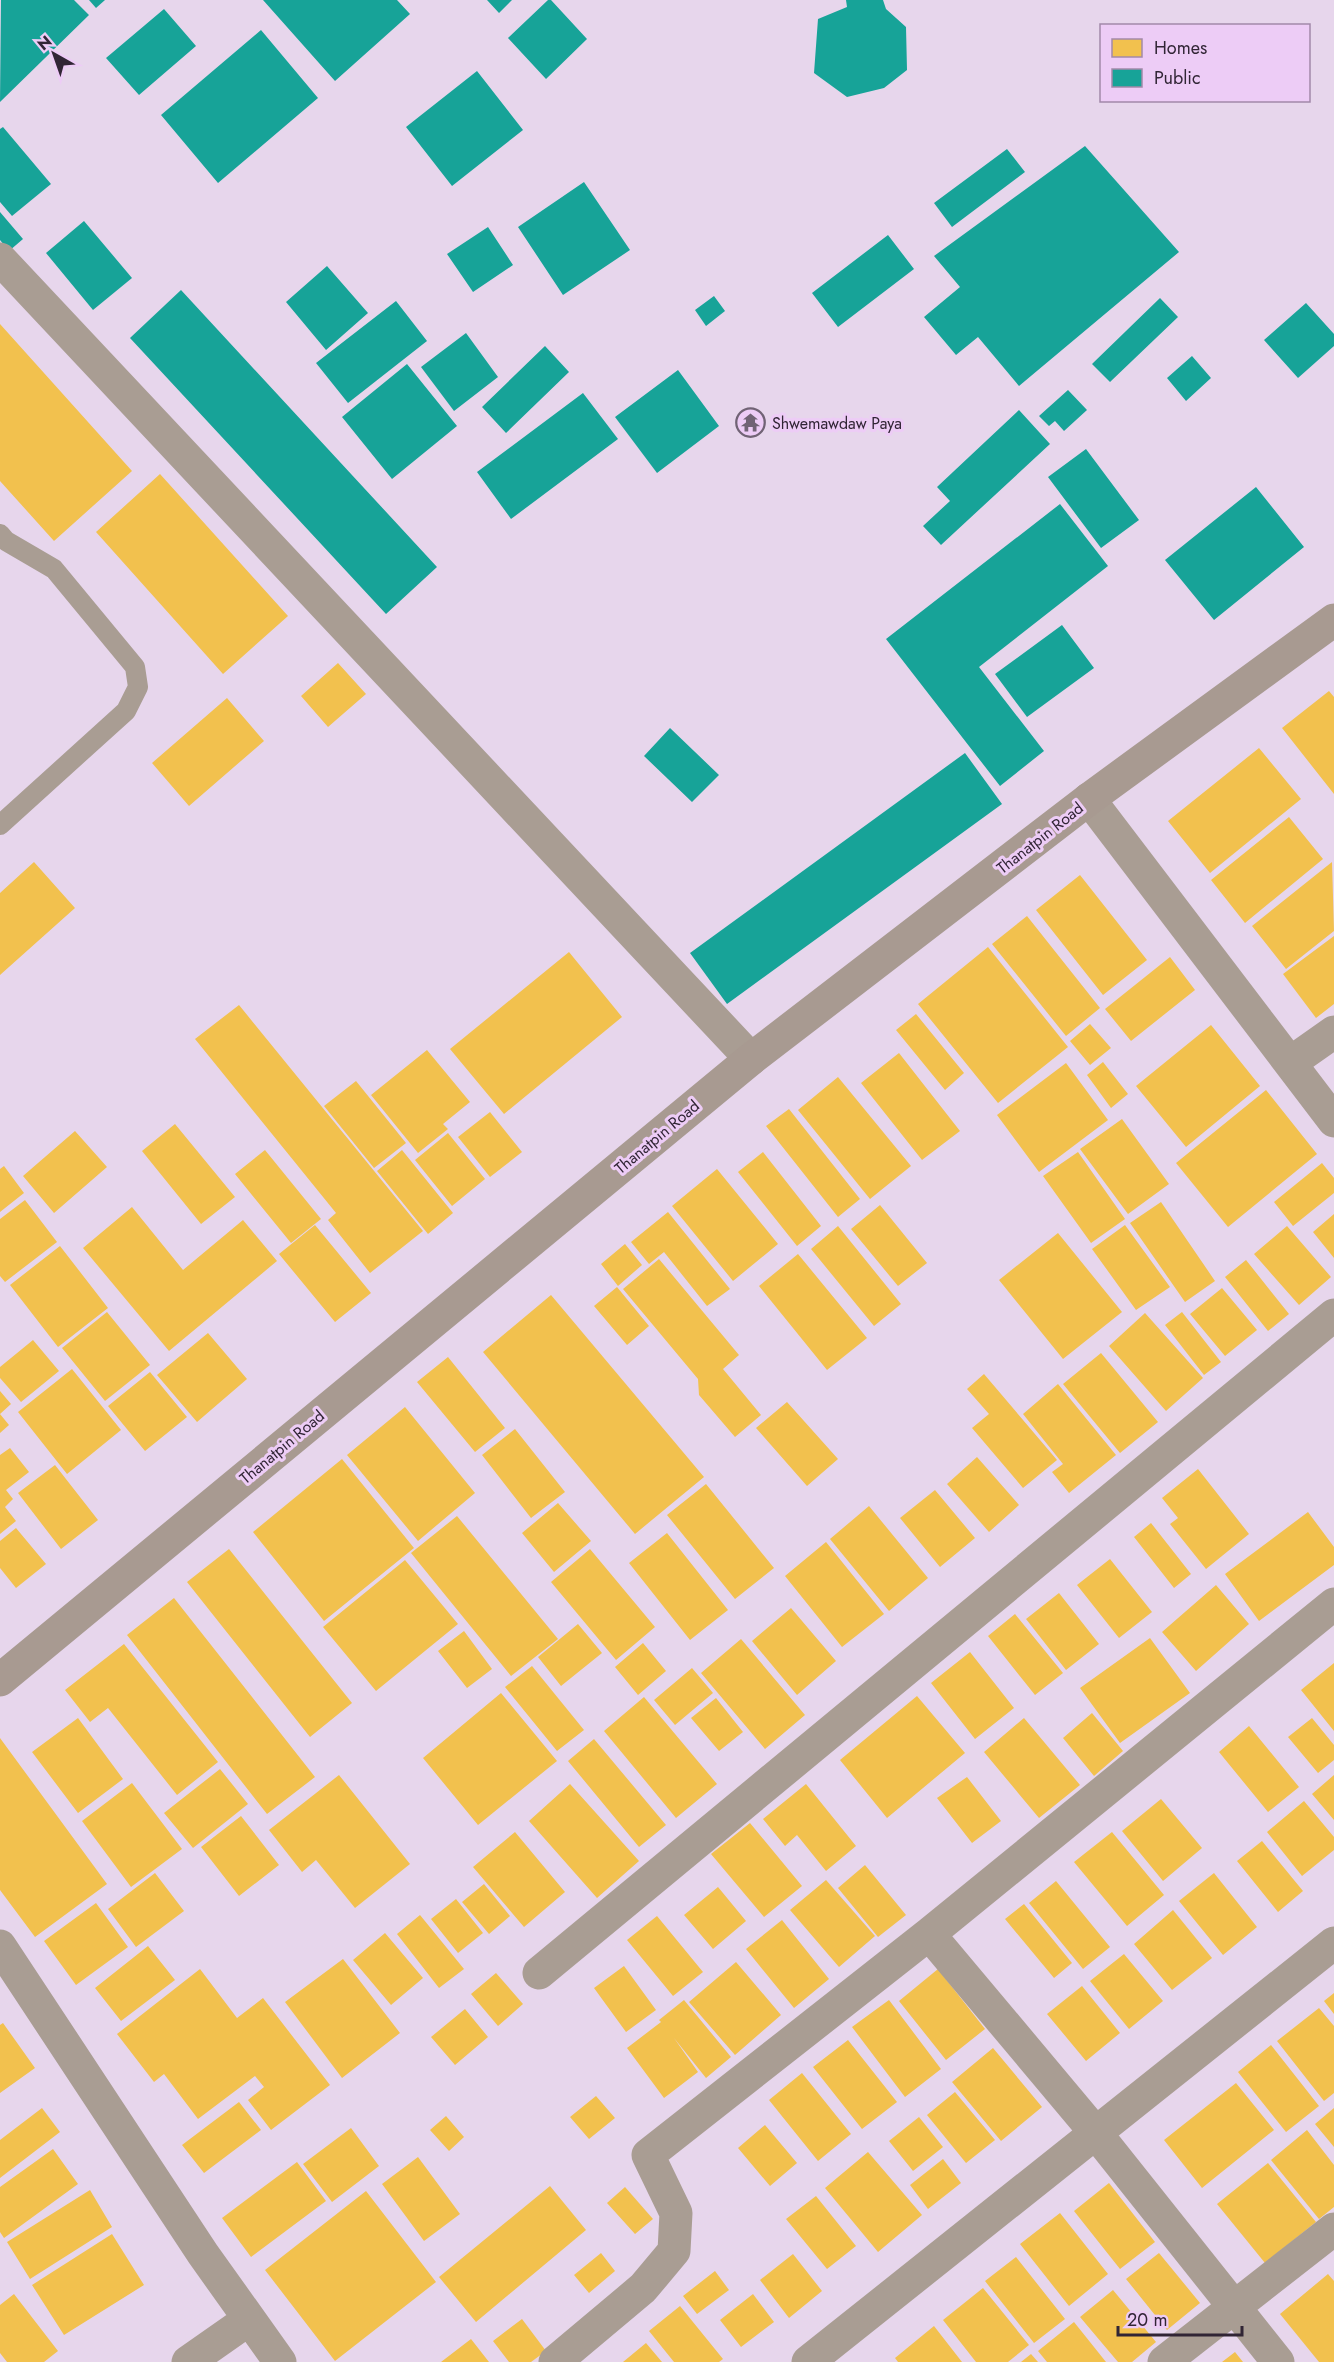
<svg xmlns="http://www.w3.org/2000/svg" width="1334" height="2362" font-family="Jost,sans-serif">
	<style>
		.homes { fill: #f2c14e }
		.public { fill: #17a398 }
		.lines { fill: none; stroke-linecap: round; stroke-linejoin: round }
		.service { stroke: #a99d93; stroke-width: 20 }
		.minor { stroke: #a99d93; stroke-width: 33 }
		.secondary { stroke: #a89a91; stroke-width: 33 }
		.labels { text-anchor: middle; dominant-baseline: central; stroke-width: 6; stroke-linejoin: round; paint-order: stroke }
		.poi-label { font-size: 16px; fill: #312535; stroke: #edccf6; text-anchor: start }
		.street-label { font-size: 16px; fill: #312535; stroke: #edccf6 }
	</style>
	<rect width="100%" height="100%" fill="#e7d6ec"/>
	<path class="homes" d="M0,324l132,147 -78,70 -54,-60z
		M160,474l128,142 -65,58 -127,-142z
		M338,663l28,31 -38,33 -27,-31z
		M1329,691l5,6v97l-52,-66z
		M227,698l37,43 -75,65 -37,-43z
		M1259,748l42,51 -91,74 -42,-52z
		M1289,817l34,42 -78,64 -34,-43z
		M34,862l41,46 -75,67v-82z
		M1332,862l2,69 -48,38 -34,-43z
		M1080,875l67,85 -44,35 -67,-85z
		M1027,916l73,92 -34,28 -74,-92z
		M1334,936v68l-18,14 -33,-44z
		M988,947l80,100 -70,56 -80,-99z
		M569,952l53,65 -118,97 -54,-65z
		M1170,957l25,33 -64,51 -26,-32z
		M239,1005l184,226 -53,42 -42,-53 8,-7 -141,-174z
		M916,1014l48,59 -19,17 -49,-60z
		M1090,1024l21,24 -21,17 -20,-24z
		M1211,1025l49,61 -74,61 -50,-61z
		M427,1050l43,52 -27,22 5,5 -30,24 -47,-58z
		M899,1053l61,78 -38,29 -61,-77z
		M1103,1062l25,32 -17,14 -24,-33z
		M1066,1063l42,57 -69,52 -42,-57z
		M838,1077l73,89 -41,33 -72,-89z
		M356,1081l50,62 -32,25 -50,-62z
		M1266,1090l51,64 -89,73 -52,-64z
		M789,1109l71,90 -22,18 -72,-91z
		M490,1112l32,40 -32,25 -32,-40z
		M1122,1119l47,65 -41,30 -48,-65z
		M175,1124l60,73 -34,27 -59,-73z
		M75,1131l32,36 -53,46 -31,-37z
		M448,1133l37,46 -33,27 -37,-46z
		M265,1150l56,69 -30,24 -56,-69z
		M402,1150l51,63 -25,21 -51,-63z
		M763,1152l58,74 -24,20 -59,-74z
		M1078,1152l47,67 -34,24 -48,-67z
		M1322,1163l12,15v15l-41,33 -19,-24z
		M4,1166l20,27 -24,19v-43z
		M717,1169l61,75 -45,37 -61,-75z
		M25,1200l32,42 -52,40 -5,-6v-57z
		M1161,1202l54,79 -30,21 -55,-79z
		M880,1205l47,58 -29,23 -47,-57z
		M132,1207l51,63 60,-50 34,41 -108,90 -86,-103z
		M668,1212l62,77 -23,17 -43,-54 -15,12 -18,-22z
		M1334,1214v44l-21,-26z
		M315,1225l56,68 -36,29 -56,-68z
		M1125,1225l45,62 -34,23 -44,-61z
		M838,1226l63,78 -27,22 -63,-77z
		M1287,1226l44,51 -32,28 -45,-51z
		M1058,1233l64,79 -59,47 -64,-79z
		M625,1244l17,21 -24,21 -17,-22z
		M60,1246l48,62 -50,39 -48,-62z
		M798,1254l69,84 -40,32 -68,-84z
		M659,1259l80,96 -16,14 38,46 -26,22 -36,-42 -1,-16 -75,-90z
		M1246,1260l43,54 -21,17 -43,-54z
		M617,1287l32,39 -22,19 -33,-39z
		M1222,1288l35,42 -32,26 -35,-42z
		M551,1295l153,182 -69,57 -152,-182z
		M107,1312l43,53 -45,36 -43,-53z
		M1182,1312l39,50 -17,13 -39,-50z
		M1145,1313l58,65 -37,33 -57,-65z
		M208,1333l39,46 -50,43 -40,-47z
		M33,1340l26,31 -38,31 -21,-24v-11z
		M1101,1353l57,69 -38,31 -57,-69z
		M448,1357l57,71 -30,24 -58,-70z
		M72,1369l49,61 -54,44 -49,-62z
		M150,1372l37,45 -42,34 -37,-45z
		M984,1374l73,86 -34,28 -51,-60 17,-14 -22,-25z
		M1058,1384l58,71 -47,38 -17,-21 11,-8 -40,-50z
		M0,1391l11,13 -11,10z
		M787,1402l51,57 -31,27 -51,-58z
		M405,1407l70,86 -57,48 -71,-86z
		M0,1414l9,11 -9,8z
		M515,1429l50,63 -34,26 -49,-63z
		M10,1448l19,24 -23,18 7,9 -8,8 11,14 -16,13v-79z
		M977,1457l42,48 -30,27 -42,-48z
		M342,1459l72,89 -90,73 -71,-89z
		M55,1465l43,55 -37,29 -43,-56z
		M1198,1469l51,65 -43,35 -36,-45 8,-6 -16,-20z
		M706,1484l68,84 -39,31 -68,-84z
		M935,1490l40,48 -35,29 -40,-49z
		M558,1503l33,38 -37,31 -32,-39z
		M869,1506l59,72 -39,33 -59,-72z
		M1308,1512l26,35v18l-75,56 -34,-47z
		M457,1516l101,123 -47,37 -100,-123z
		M1151,1523l40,51 -17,14 -40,-51z
		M16,1528l30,36 -30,24 -16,-20v-27z
		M667,1533l61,77 -38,30 -61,-77z
		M826,1542l58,72 -42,33 -57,-71z
		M229,1549l123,154 -42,34 -123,-155z
		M590,1549l65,78 -39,33 -65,-78z
		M1110,1559l42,53 -33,26 -42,-53z
		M405,1560l53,64 -82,67 -53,-64z
		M1216,1585l33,39 -53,47 -34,-39z
		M1059,1593l40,51 -33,26 -40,-51z
		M174,1598l141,179 -48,37 -140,-179z
		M791,1608l45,53 -39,34 -45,-54z
		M1015,1614l48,59 -28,22 -47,-59z
		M578,1624l24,29 -41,33 -23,-29z
		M464,1631l28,38 -25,19 -29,-37z
		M1150,1638l40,55 -70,50 -40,-55z
		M741,1639l64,76 -40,34 -64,-76z
		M643,1643l23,28 -28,24 -23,-28z
		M124,1644l94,118 -41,33 -69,-87 -18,14 -25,-32z
		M970,1652l44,56 -39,31 -44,-56z
		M1334,1663v68l-33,-41z
		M532,1666l52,64 -27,21 -52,-64z
		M692,1668l21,25 -38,32 -21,-25z
		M501,1693l56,68 -79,64 -55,-67z
		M917,1696l48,57 -78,65 -47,-58z
		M644,1697l73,87 -41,34 -72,-87z
		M716,1698l27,34 -24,19 -28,-33z
		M1092,1713l31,38 -29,25 -31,-38z
		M78,1718l45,61 -45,34 -46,-61z
		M1024,1718l56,67 -41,33 -55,-66z
		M1312,1718l22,27v15l-16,13 -30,-36z
		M1249,1726l50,61 -31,25 -49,-60z
		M0,1738l107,146 -72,53 -35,-47z
		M594,1739l72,86 -27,22 -71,-86z
		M220,1769l28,35 -55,44 -29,-35z
		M339,1775l71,89 -55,44 -39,-48 -14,12 -33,-42z
		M1334,1775v45l-22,-26z
		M967,1777l34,44 -29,22 -35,-45z
		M132,1783l50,66 -51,38 -49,-66z
		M570,1784l69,77 -42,37 -68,-77z
		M806,1784l50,62 -30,25 -29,-36 -12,11 -22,-27z
		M1161,1799l41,49 -39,33 -41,-50z
		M1304,1801l30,36v13l-32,26 -35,-44z
		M241,1816l38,49 -40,31 -38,-49z
		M750,1823l52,63 -38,31 -53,-63z
		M515,1832l50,60 -41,35 -51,-60z
		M1112,1832l52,63 -37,31 -53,-64z
		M1262,1841l41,50 -25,21 -41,-51z
		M865,1865l41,50 -28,22 -40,-49z
		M155,1873l29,38 -48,36 -28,-38z
		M1214,1873l43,54 -34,28 -44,-54z
		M826,1880l49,56 -36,31 -49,-57z
		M1056,1881l54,66 -27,22 -54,-66z
		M484,1884l26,32 -21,18 -27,-32z
		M718,1887l28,34 -33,28 -29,-34z
		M456,1899l27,34 -25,20 -27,-34z
		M96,1903l32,44 -52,38 -32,-44z
		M1024,1904l48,59 -18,15 -49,-59z
		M1173,1910l39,48 -40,32 -38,-46z
		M420,1915l44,54 -25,19 -42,-54z
		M657,1916l46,56 -30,24 -46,-56z
		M782,1920l47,59 -35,29 -48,-59z
		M385,1933l38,45 -32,27 -38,-45z
		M148,1946l27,34 -54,41 -26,-33z
		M1124,1954l39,47 -34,28 -39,-48z
		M343,1959l57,74 -58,45 -57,-76z
		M736,1962l45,53 -46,40 -46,-53z
		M624,1966l32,44 -30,22 -32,-44z
		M200,1969l37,49 26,-20 67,87 -59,45 -23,-30 16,-13 -9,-11 -57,43 -34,-45 -10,8 -37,-48z
		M938,1969l47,60 -39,31 -47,-59z
		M496,1973l27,31 -25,22 -27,-32z
		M1082,1986l38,47 -34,28 -39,-47z
		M1334,1993v21l-10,-13z
		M684,2000l47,57 -25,21 -32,-40 24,34 -34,26 -37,-50 34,-26 -2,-2z
		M889,2000l52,69 -36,28 -53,-70z
		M1319,2008l15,18v67l-10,8 -47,-60z
		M465,2009l23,28 -33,28 -24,-28z
		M3,2023l32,45 -35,25v-68z
		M848,2040l49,62 -35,27 -49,-62z
		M1271,2045l48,61 -33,26 -48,-60z
		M993,2048l49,59 -41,34 -49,-59z
		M802,2073l49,61 -33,27 -49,-61z
		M1236,2083l38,47 -72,58 -38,-48z
		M955,2092l40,48 -29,23 -39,-48z
		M596,2096l19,22 -26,21 -19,-22z
		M239,2102l22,28 -57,43 -22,-28z
		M42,2108l18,24 -60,46v-38z
		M1334,2108v39l-19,-23z
		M446,2116l18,21 -15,14 -19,-21z
		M919,2117l24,30 -30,24 -24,-30z
		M765,2125l32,38 -27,23 -32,-38z
		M351,2128l28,38 -47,36 -29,-38z
		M1307,2130l27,35v42l-15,12 -48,-59z
		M53,2149l25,35 -74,54 -4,-6v-45z
		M868,2152l54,63 -44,37 -53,-64z
		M418,2157l42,57 -36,27 -42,-57z
		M943,2159l18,24 -33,26 -18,-24z
		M297,2162l29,39 -75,56 -29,-39z
		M1268,2163l48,59 -51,41 -48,-59z
		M1109,2183l46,59 -35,27 -46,-58z
		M550,2186l36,44 -110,92 -37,-45z
		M625,2187l28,32 -18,15 -28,-31z
		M90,2190l22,37 -82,52 -23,-37z
		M366,2191l70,91 -101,79 -70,-91z
		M816,2196l40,50 -29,23 -41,-50z
		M1060,2213l48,61 -39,32 -49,-62z
		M112,2234l32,51 -80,50 -32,-50z
		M601,2253l14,18 -26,22 -15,-18z
		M1159,2253l41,50 -33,27 -41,-51z
		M793,2254l29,37 -33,27 -29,-38z
		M1016,2257l49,62 -31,24 -49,-62z
		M715,2271l14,19 -32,24 -14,-18z
		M1328,2274l6,7v81h-15l-39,-48z
		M983,2288l46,57 -21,17h-32l-33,-42z
		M1113,2290l43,52 -24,20h-14l-38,-45z
		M14,2294l44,57 -14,11h-37l-7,-9v-48z
		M753,2294l21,28 -33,25 -21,-27z
		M680,2306l43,53 -4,3h-45l-25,-31z
		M522,2319l24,32 -15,11h-22l-16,-21z
		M1074,2322l32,40h-59l-9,-11z
		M934,2326l28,36h-64l-3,-4z
		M471,2339l18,23h-48z
		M646,2343l16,19h-39z
		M1235,2352l8,10h-21z
		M1031,2354l7,8h-17z"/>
	<path class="public" d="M1,0h73l15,15 -89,87z
		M89,0h16l-9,8z
		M263,0h134l13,14 -75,67z
		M487,0h25l-13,13z
		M548,0h3l36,39 -41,40 -38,-41z
		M846,0h37l3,9 20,18 1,43 -23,18 -37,9 -33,-24 4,-54 29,-12z
		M164,9l32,37 -57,49 -33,-37z
		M261,30l57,68 -100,85 -57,-68z
		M477,71l46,59 -71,56 -46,-59z
		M3,127l48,57 -39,32 -12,-14v-73z
		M1085,146l94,106 -160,134 -41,-49 -22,18 -32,-38 36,-30 -26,-31z
		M1007,149l18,23 -73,55 -18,-24z
		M584,182l46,68 -67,45 -45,-68z
		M0,212l23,27 -14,12 -9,-11z
		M84,221l48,57 -39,32 -47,-57z
		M488,227l25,38 -40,27 -26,-38z
		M888,235l26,34 -76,58 -26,-34z
		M327,266l41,47 -42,37 -40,-48z
		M181,290l256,277 -51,47 -256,-276z
		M714,296l11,15 -19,15 -11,-16z
		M1160,298l18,19 -68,65 -18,-18z
		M396,301l31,40 -79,62 -32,-40z
		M1306,303l28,31v12l-36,32 -34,-38z
		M466,333l32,44 -44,34 -33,-44z
		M545,346l24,26 -63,61 -24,-26z
		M1192,356l19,22 -25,23 -19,-23z
		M407,364l50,62 -65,53 -50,-62z
		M678,370l41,56 -62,47 -42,-56z
		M1068,390l19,20 -23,21 -9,-10 -6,5 -10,-10z
		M583,393l35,46 -107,80 -34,-47z
		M1019,410l31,34 -109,101 -18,-19 27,-25 -13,-14z
		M1086,449l53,71 -38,28 -53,-71z
		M1256,487l48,60 -90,73 -49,-60z
		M1060,504l48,62 -129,101 65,84 -44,35 -114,-147z
		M1062,625l32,43 -67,49 -32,-43z
		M670,728l49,47 -27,27 -48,-46z
		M965,753l37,51 -275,200 -37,-51z"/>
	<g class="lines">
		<path class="service" d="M0,534l6,7 48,28 81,98 3,20 -12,24 -126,114"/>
		<path class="minor" d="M0,259l751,800
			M1089,799l245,322
			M1290,1063l44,-31
			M929,1934l166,198 183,230
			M0,1946l203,308 77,108
			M539,1973l795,-658
			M188,2362l60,-42
			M555,2362l88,-74 31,-37 2,-38 -28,-58 281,-221 405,-330
			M808,2362l526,-419
			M1164,2362l170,-133"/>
		<path class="secondary" d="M0,1680l751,-621 338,-260 245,-179"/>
	</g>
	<defs>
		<symbol id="temple-ring" viewBox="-11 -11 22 22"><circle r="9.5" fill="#edccf6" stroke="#716375" stroke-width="1.5"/><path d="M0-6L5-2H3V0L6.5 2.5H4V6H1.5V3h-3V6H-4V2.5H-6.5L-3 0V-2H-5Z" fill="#716375"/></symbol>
	</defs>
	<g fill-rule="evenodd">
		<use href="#temple-ring" x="734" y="406" width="33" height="33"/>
	</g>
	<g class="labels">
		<g class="poi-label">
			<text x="772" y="423">Shwemawdaw Paya</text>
		</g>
		<g class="street-label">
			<text transform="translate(1040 838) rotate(-38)">Thanatpin Road</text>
			<text transform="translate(657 1137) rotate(-40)">Thanatpin Road</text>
			<text transform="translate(282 1447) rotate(-40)">Thanatpin Road</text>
		</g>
	</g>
	<rect x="1100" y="24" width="210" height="78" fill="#edccf6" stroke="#a289a9" stroke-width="1.5"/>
	<rect x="1112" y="39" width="30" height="18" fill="#f2c14e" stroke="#a289a9" stroke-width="1.5"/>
	<text x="1154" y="54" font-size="18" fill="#312535">Homes</text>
	<rect x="1112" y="69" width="30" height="18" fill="#17a398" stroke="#a289a9" stroke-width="1.5"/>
	<text x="1154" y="84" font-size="18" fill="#312535">Public</text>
	<g transform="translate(54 54) rotate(320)" stroke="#edccf6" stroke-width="4.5" paint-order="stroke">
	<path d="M0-4.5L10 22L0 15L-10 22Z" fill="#312535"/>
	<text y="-9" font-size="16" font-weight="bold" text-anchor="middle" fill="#312535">N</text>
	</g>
	<path d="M1118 2326v9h124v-9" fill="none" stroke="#312535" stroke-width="3"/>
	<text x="1127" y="2326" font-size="18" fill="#312535" stroke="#edccf6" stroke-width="4.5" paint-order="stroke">20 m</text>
</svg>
